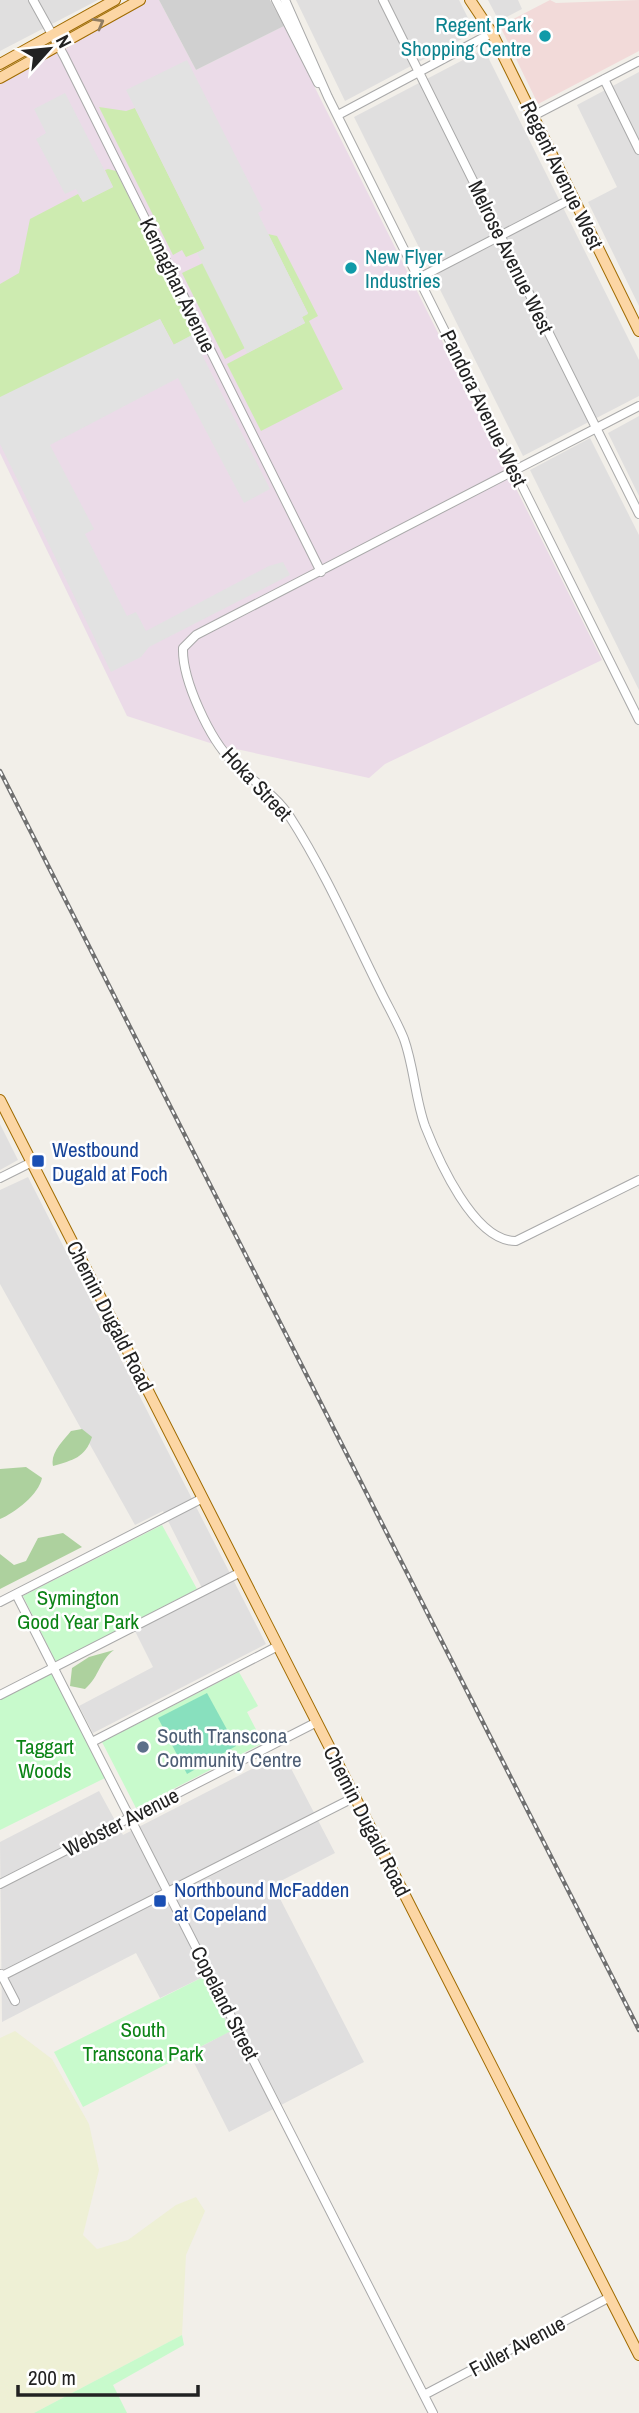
<svg xmlns="http://www.w3.org/2000/svg" width="639" height="2413" font-family="'Archivo Narrow',sans-serif">
	<style>
		.residential { fill: #e0dfdf }
		.commercial { fill: #f2dad9 }
		.industrial { fill: #ebdbe8 }
		.religious { fill: #d0d0d0 }
		.farmland { fill: #eef0d5 }
		.grass { fill: #cdebb0 }
		.forest { fill: #add19e }
		.park { fill: #c8facc }
		.pitch { fill: #88e0be }
		.parking { fill: #e2e2e2 }
		.lines { fill: none; stroke-linecap: round; stroke-linejoin: round }
		.minor-casing { stroke: #a9a9a9; stroke-width: 10 }
		.major-casing { stroke: #a06b00; stroke-width: 12 }
		.minor { stroke: #fff; stroke-width: 8 }
		.major { stroke: #fcd6a4; stroke-width: 10 }
		.rail-casing { stroke: #707070; stroke-width: 4.5 }
		.rail { stroke: #fff; stroke-width: 2; stroke-dasharray: 5; stroke-linecap: butt }
		.oneway { stroke: #8f7c63 }
		.culture-dot { fill: #0f9aa8; stroke: #fff; stroke-width: 2.5 }
		.transit-dot { fill: #1a4fb4; stroke: #fff; stroke-width: 2.5 }
		.service-dot { fill: #5c6f8a; stroke: #fff; stroke-width: 2.5 }
		.labels { text-anchor: middle; dominant-baseline: central; stroke-width: 5; stroke-linejoin: round; paint-order: stroke }
		.culture-label { font-size: 21px; fill: #0d838f; stroke: #fff; text-anchor: end }
		.street-label { font-size: 21px; fill: #222; stroke: #fff }
		.transit-label { font-size: 21px; fill: #164399; stroke: #fff; text-anchor: start }
		.park-label { font-size: 21px; fill: #0c8416; stroke: #fff }
		.service-label { font-size: 21px; fill: #4e5e75; stroke: #fff; text-anchor: start }
	</style>
	<rect width="100%" height="100%" fill="#f2efe9"/>
	<path class="residential" d="M0,0h98l-98,51z
		M296,0h163l16,32 -130,69z
		M488,0h30l4,9 -23,12z
		M484,49l155,311v36l-116,60 -169,-339z
		M639,72v234l-51,-104 29,-15 -40,-82z
		M639,416v80l-31,-63z
		M590,438l49,97v155l-109,-220z
		M0,1124l18,36 -18,10z
		M28,1177l238,467 -173,89 -14,-27 74,-39 -18,-36 70,-37 -42,-83 -28,14 -135,-241v-94z
		M283,1753l52,100 -62,32 91,177 -135,70 -40,-79 41,-22 -27,-54 -43,21 -24,-45 -134,69 -2,-180 99,-51 24,44z"/>
	<path class="commercial" d="M550,0l6,3 83,-3v51l-101,53 -38,-78z"/>
	<path class="industrial" d="M147,0h12l37,70 88,-44 318,634 -217,104 -16,14 -156,-34 -86,-28 -127,-263v-374z"/>
	<path class="religious" d="M159,0h111l14,26 -88,44z"/>
	<path class="farmland" d="M15,2031l37,28 37,65 10,46 -16,65 14,14 31,-9 48,-35 20,-8 9,14 -19,44 -4,80 -148,78h-34v-375z"/>
	<path class="grass" d="M99,107l27,4 9,-3 70,141 -19,8 -4,-7 -9,5z
		M108,169l8,2 79,158 -4,7 -17,9 -14,-26 -160,81v-116l19,-11 11,-54 48,-25 5,8 30,-15 -8,-17z
		M268,234l9,2 41,80 -9,5 34,68 -82,42 -34,-67 78,-41 -3,-6 6,-4z
		M203,263l42,85 -20,11 -43,-86z"/>
	<path class="forest" d="M82,1429l10,8c-7,21 -19,23 -39,29 -3,-13 10,-25 18,-35z
		M26,1467l16,11c-3,16 -27,35 -42,41v-50z
		M63,1533l19,14 -82,42v-35l14,11 12,-4 12,-23z
		M114,1650c-15,11 -14,26 -29,39l-15,-3 2,-18 17,-11z"/>
	<path class="park" d="M162,1525l35,64 -141,73 -33,-66z
		M52,1672l53,106 -105,52v-131z
		M239,1672l19,34 -11,6 16,31 -127,65 -34,-66z
		M203,1977l28,54 -148,76 -29,-55z
		M182,2335l2,10 -71,40 14,28h-93z"/>
	<path class="pitch" d="M207,1693l29,53 -49,28 -29,-56z"/>
	<path class="parking" d="M187,60l76,150 -5,3 50,101 -6,3 3,6 -58,30 -50,-100 8,-5 -79,-158z
		M65,93l48,94 -30,15 -7,-13 -11,5 -29,-55 10,-6 -12,-24z
		M160,319l13,26 19,-10 78,154 -26,14 -66,-125 -128,67 44,84 -9,5 42,82 9,-4 10,19 123,-65 14,-4 7,13 -141,72 -8,10 -30,15 -111,-228v-47z"/>
	<g class="lines">
		<defs>
			<path id="minor" d="M33,0l31,56 257,516
				M276,0l42,83
				M285,0l43,97 311,623
				M383,0l256,514
				M604,79l35,71
				M338,115l154,-82
				M533,116l106,-55
				M419,278l154,-80
				M639,406l-443,229 -13,13c-1,32 27,92 50,114 19,19 42,32 57,55 36,56 63,119 93,179 7,14 15,28 21,43 10,28 11,59 21,87 13,33 49,116 91,115l123,-61
				M0,1178l32,-16
				M16,1594l417,819
				M0,1602l203,-104
				M0,1695l241,-123
				M92,1742l186,-96
				M0,1884l317,-162
				M1,1974l14,27
				M0,1977l355,-180
				M424,2395l186,-98"/>
			<path id="major" d="M470,0l22,33 147,298
				M0,64l115,-64
				M0,78l140,-78
				M0,1100l639,1255"/>
		</defs>
		<use href="#minor" class="minor-casing"/>
		<use href="#major" class="major-casing"/>
		<use href="#minor" class="minor"/>
		<use href="#major" class="major"/>
		<defs>
			<path id="rail" d="M0,771l639,1259"/>
		</defs>
		<use href="#rail" class="rail-casing"/>
		<use href="#rail" class="rail"/>
	</g>
	<defs><path id="oneway-chevron" d="M-2-3.5L2.5 0L-2 3.5" fill="none" stroke-width="1.6" stroke-linecap="round" stroke-linejoin="round" transform="scale(1.75)"/></defs>
	<use class="oneway" href="#oneway-chevron" transform="translate(99 23) rotate(-29)"/>
	<g class="culture-dot">
		<circle cx="545" cy="36" r="7"/>
		<circle cx="351" cy="268" r="7"/>
	</g>
	<g class="transit-dot">
		<rect x="31" y="1154" width="14" height="14" rx="3.5"/>
		<rect x="153" y="1894" width="14" height="14" rx="3.5"/>
	</g>
	<circle class="service-dot" cx="143" cy="1747" r="7"/>
	<g class="labels">
		<g class="culture-label">
			<text x="531" y="24">Regent Park<tspan x="531" dy="24">Shopping Centre</tspan></text>
			<text x="365" y="256" text-anchor="start">New Flyer<tspan x="365" dy="24">Industries</tspan></text>
		</g>
		<g class="street-label">
			<text transform="translate(562 175) rotate(64)">Regent Avenue West</text>
			<text transform="translate(511 257) rotate(64)">Melrose Avenue West</text>
			<text transform="translate(178 285) rotate(64)">Kernaghan Avenue</text>
			<text transform="translate(484 408) rotate(64)">Pandora Avenue West</text>
			<text transform="translate(257 784) rotate(47)">Hoka Street</text>
			<text transform="translate(110 1316) rotate(63)">Chemin Dugald Road</text>
			<text transform="translate(367 1821) rotate(63)">Chemin Dugald Road</text>
			<text transform="translate(121 1822) rotate(-27)">Webster Avenue</text>
			<text transform="translate(225 2003) rotate(63)">Copeland Street</text>
			<text transform="translate(517 2346) rotate(-28)">Fuller Avenue</text>
		</g>
		<g class="transit-label">
			<text x="52" y="1149">Westbound<tspan x="52" dy="24">Dugald at Foch</tspan></text>
			<text x="174" y="1889">Northbound McFadden<tspan x="174" dy="24">at Copeland</tspan></text>
		</g>
		<g class="park-label">
			<text x="78" y="1597">Symington<tspan x="78" dy="24">Good Year Park</tspan></text>
			<text x="45" y="1746">Taggart<tspan x="45" dy="24">Woods</tspan></text>
			<text x="143" y="2029">South<tspan x="143" dy="24">Transcona Park</tspan></text>
		</g>
		<g class="service-label">
			<text x="157" y="1735">South Transcona<tspan x="157" dy="24">Community Centre</tspan></text>
		</g>
	</g>
	<g transform="translate(49 49) rotate(63)" stroke="#ffffff" stroke-width="5" paint-order="stroke">
	<path d="M0-5L12 26L0 18L-12 26Z" fill="#222222"/>
	<text y="-10" font-size="19" font-weight="bold" text-anchor="middle" fill="#222222">N</text>
	</g>
	<path d="M18 2385v10h180v-10" fill="none" stroke="#222222" stroke-width="3.5"/>
	<text x="28" y="2385" font-size="21" fill="#222222" stroke="#ffffff" stroke-width="5" paint-order="stroke">200 m</text>
</svg>
